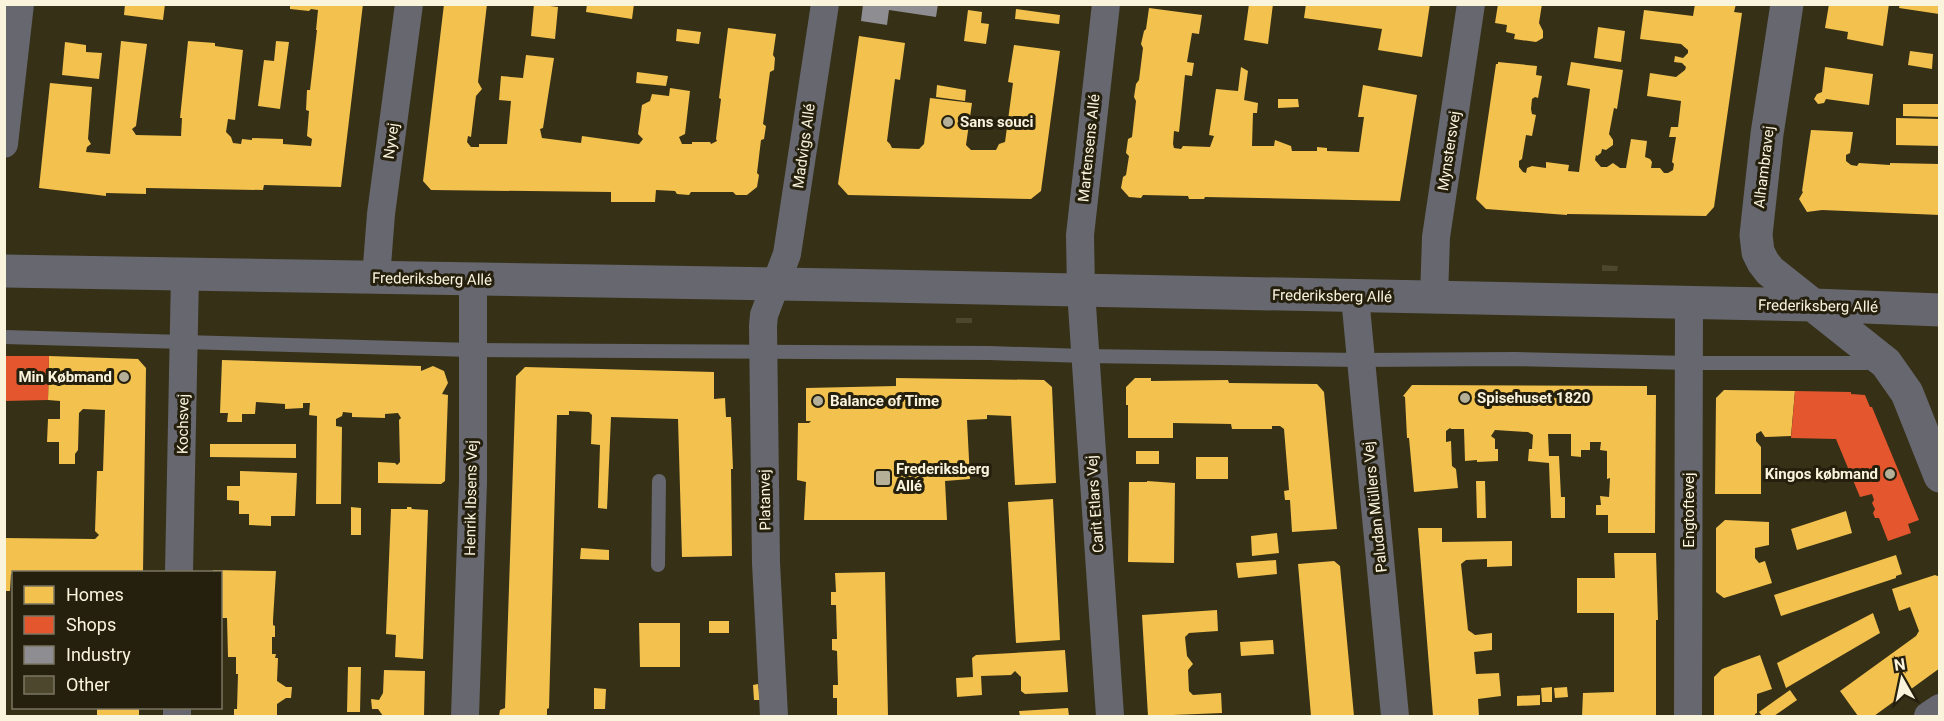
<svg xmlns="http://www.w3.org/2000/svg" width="1944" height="721" font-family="Roboto,sans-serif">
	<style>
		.homes { fill: #f2c14e }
		.shops { fill: #e4572e }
		.industry { fill: #8d8d92 }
		.building { fill: #4d472e }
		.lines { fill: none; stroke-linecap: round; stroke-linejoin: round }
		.lane { stroke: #66676f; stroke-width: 14 }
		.street { stroke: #66676f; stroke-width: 28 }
		.secondary { stroke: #67676f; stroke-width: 33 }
		.poi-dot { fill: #b5af98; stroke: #25200d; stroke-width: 2 }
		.labels { text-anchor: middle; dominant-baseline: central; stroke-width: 6; stroke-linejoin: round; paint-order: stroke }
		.poi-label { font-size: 15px; font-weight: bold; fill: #faf4dd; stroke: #25200d; text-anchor: start }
		.street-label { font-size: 15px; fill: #faf4dd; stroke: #25200d }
	</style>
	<rect width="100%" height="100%" fill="#363017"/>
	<path class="homes" d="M125,4h40l-2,16 -39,-5z
		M290,4h73l-22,183 -77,-2 -1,5 -117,-2v6l-40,-1v3l-67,-8 11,-105 42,4 -4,52 3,5 -4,3 -1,5 24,2 11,-113 26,3 -11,82 -4,3 4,6 45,1 1,-18h-2l8,-77 27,2v3l28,4 -8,70 -7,-1 -2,13 5,5 2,6 8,1 1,-5 10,1v-2l31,1v5l28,2 1,-7 -5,-3 2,-25 -3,-1 1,-20h3l7,-60h-1l2,-20 -7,-1 -2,2 -19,-2z
		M444,4h43l-9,78 4,7 -6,7 -5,41 -3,-1 -1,6 4,5h8v-3h28l4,-43 -12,-1 2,-24 22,2 3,-23 28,3 -11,70 -3,1 2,9 39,5 1,-7 57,8 4,-5 -5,-5 4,-29 8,-4 2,-7 17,2 1,-8 20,3 -5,43 -6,3 3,7h10v-2h18l1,2 6,-3 -1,-2 5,-40 -2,-1 9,-70 48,6 -3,21 2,3 -1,12 -4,2 -7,52 3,2 -2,13 -3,1 -4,33 2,2 -2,12 -10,8h-11l-3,-3h-42l-2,3 -12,-1 -2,-3 -19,-1 -1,12h-44v-10l-180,-2 -8,-9z
		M534,4l24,3 -3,32 -24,-3z
		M587,4h47l-2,15 -46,-7z
		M1249,4h24l-5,40 -24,-4z
		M1306,4h124l-8,53 -44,-7 4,-21 -78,-11z
		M1498,4h44l-3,19 4,8v7l-7,4 -22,-3 1,-5 -9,-2 1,-7 -12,-2z
		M1695,4h41l-2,8 8,1 -28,194 -8,9 -139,-2v1l-81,-6 -10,-10 20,-135h2v-2l39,4 -1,9 6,1 -4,22 -3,-1 -3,2 -1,10 1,5 4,1 -4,21 -6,-1 -4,24 -3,2v6l4,5 3,1 1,-5 5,-2 14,2v-6l23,3 -1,6 11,1 11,-83 -23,-4 4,-23 52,8 -6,39 -3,-1 -5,26 4,6v5l-7,5 -4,-1 -1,4 -4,3 -1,-1 -1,5 6,7h6l6,-4 7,5h6l5,-29 16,2 -2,16 5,2 2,3 -1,6h9l4,5h4l5,-3 1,-6 -2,-2 4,-25h-7l2,-10h7l3,-26 -34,-5 3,-23 26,4 9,-7 1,-3 -4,-4 -8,-1 1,-6 8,2 5,-5v-3l-7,-6 -41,-5 4,-29 49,6z
		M1829,4h60l-6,42 -36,-7 1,-7 -23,-4z
		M1900,4h40l-1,10 -40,-6z
		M1149,8l53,7 -3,19 -7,-1 -5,29 7,1 -2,13 -7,-1 -6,57 -5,-1 -1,13 1,4 7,1 2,-3 27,1 4,-11 -5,-1 7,-46 22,2 3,-24 7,4 -4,29 14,3 -1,10h-4l-1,33h22l1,-6 16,6 1,5h25v-4l10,1v3l32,1 5,-35h-6l5,-32 54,10 -17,106 -195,-4 -1,2h-15l-1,-3 -45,-1 -2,3 -12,-1 -8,-9 2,-11 3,-2 3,-19 -3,-3 2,-14 4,-2 4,-36 -2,-4 2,-13 3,-4 4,-32 -2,-4 3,-13 2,-2z
		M1016,9l44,6 -1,9 -44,-5z
		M968,10l14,2 -1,11 8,1 -3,20 -22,-3z
		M1598,27l27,4 -4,31 -27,-4z
		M677,29l24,3 -2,12 -23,-3z
		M859,36l46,7 -5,37 -5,-1 -8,62 3,3 2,4 27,1 5,-5 6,-46 42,5 -6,42 5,5h25l3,-6 6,-2 8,-59 -5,-1 6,-37 46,6 -19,140 -10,8 -183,-4 -10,-11z
		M276,41l13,1 -9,67 -22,-3 6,-46 10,1z
		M65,42l21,3v7l16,1 -3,26 -37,-4z
		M1910,51l23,3 -1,15 -24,-4z
		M1825,67l48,7 -4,31 -43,-6 -2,4 -6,1 -4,-5 3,-5 5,-2z
		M637,72l31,4 -2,10 -30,-3z
		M937,85l29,5 -1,11 -29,-4z
		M1278,99h20l1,8 -21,1z
		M1903,104h37v13l-37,-1z
		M1896,118l44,1v27l-44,-1z
		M1811,130l42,2 -3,21 -4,2v6l5,4 6,1 2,-3 31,2v-2l50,1v51l-118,-5 -15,2 -8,-13 4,-7 -1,-1z
		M49,356l89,3 8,9 -3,204h-129l-3,2 -1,17h-6v-53l91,1 4,-4 -4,-4 2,-60h6l2,-61 -22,-1 -4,4 -1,37 -3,4v10h-16v-22h-12l1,-23h12v-18l-12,-1z
		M222,360l199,6v5l12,-5 11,5 4,12 -6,11 6,1 -3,86 -4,3 -63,-1v-21l17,1 2,2 3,-3 -1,-42 2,-2 -3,-5 -13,1v4l-33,-1v-4l-9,-1 -1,4 -6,3v7l6,1 -1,77h-25l1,-88 -8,-1 1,-12h-7v5l-18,1v-5l-29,-2 -1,12h-13v8h-15l1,-9h-8z
		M525,367l189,5v27l11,-1 1,19h5l2,52h-2l1,87 -50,1 -4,-138 -67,-2 -4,92 -9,-1 2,-63 -9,-1 1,-29 -3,-3 -20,-1v4h-12l-8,293 -2,1v7h-48l1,-6 5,-2 11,-332z
		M896,378l148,2 8,7 4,96 -41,2 -4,-69 -24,-1v4l-20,1 3,59 -25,2 2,39h-143l2,-38 -9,-2 1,-57h11l2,-2h-5v-33l90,-2z
		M1135,378h16v3l77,-1 1,3 88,1 7,8 13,137 -45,3 -2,-32h-5l-1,-9 5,-1 -5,-61 -4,-3h-8v3h-40l-1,-5 -58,-1v15h-45v-33h-2v-18z
		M1412,385l235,1v9h9l-1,138h-47v-18h-12v-10h5l-1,-9 9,1 1,-19 -3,1v-28l-7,-1 1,-8h-11v8h-9v7l-10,-1v-22h-23l1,22h10l2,41h4v21h-14l-2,-55 -21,-2 1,-12h3l1,-14 -5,-3 -33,-2 -4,6 4,3v10h3v12l-21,1v-2l-12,1 -1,-32h-13l-1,-1 -4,3v11l5,-1 1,25 4,3 2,19 -44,4 -5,-54h-2l-2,-41 -2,-1z
		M1724,390l71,1 -4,45 -26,1 -4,-6 -5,3v7l5,6v47h-46l1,-96z
		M210,444h86v14l-86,-1z
		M1136,451h23v13h-23z
		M1196,457h32v22h-32z
		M240,471l57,2 -2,43h-24v10l-22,-1v-11h-10v-13l-12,-1v-14h13z
		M1147,481l28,2 -1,80 -46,-1 1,-80h18z
		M1476,481h9l1,37h-9z
		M1053,499l7,141 -44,3 -8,-141z
		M351,507l10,1v27h-10z
		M407,507h4l1,2 16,1 -5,149 -28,-2 1,-22 -10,-1 5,-125h16z
		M1846,511l6,22 -55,17 -6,-21z
		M1725,520l44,2v23l-14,3v10l4,5 6,-2 7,22 -48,15 -8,-6v-64z
		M1418,528h24v14l70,-1v25l-25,1v-8l-21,1 -5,4 7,66 7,5 17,-2v17l-18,2 2,22 23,-1 2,23 -23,3 1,17h-46z
		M1277,533l2,20 -27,3 -1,-20z
		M581,548l28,2v10l-29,-1z
		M1614,553h42l2,67h-2v96h-74l1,-23 31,-1v-79h-37v-35h38z
		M1896,555l6,19 -6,2v2l-115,38 -7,-21z
		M1276,560l1,14 -39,4 -2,-15z
		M1334,561l6,5 14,150h-43l-13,-152z
		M213,570l63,1 -3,49v5l2,1v11h-3v17h4l-1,4h3l-1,23 9,6h6l-1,11h-5l-9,6v12h-43v-7h3l1,-35h-2v-17h-8l-1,-39h-7v-46h-7z
		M885,572l3,144h-51v-18h-4v-13h5l-1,-34 -5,-1v-11h5l-1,-34h-5v-13h5l-1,-19z
		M1935,575l5,2v91l-66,48h-16l-18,-25 76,-55 3,-5 -9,-24 -11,4 -7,-22z
		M1217,610l1,21 -29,2 -4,4 2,19 6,8 -5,6 1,21 4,4 28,-2 1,20 -74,3 -6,-101z
		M1873,613l7,20 -94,55 -9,-25z
		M709,621h20v12h-20z
		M639,623h41v44h-40z
		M1273,640l1,14 -33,2 -1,-14z
		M1065,650l3,42 -43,2 -4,-3v-14l-6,-6 -4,4 -30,1 1,19 -25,2 -1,-19 17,-1 -1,-19 4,-3z
		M1760,655l12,34 -15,5v19l-2,1v2h-41v-39l8,-8z
		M348,667h13l-1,45h-13z
		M384,670l41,1 -1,45h-41l-5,-7h-6l-1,-10 8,1 4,-7z
		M758,684l2,16h-6l-1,-15z
		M1552,687v15h-10l-1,-14z
		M1567,687l1,10 -13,1 -1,-10z
		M594,688l12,1 -1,20h-11z
		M1790,690l7,10 -23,16h-12l-3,-4z
		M1540,695v10l-23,1v-10z
		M97,708h42v8h-42z
		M1068,708l1,8h-49l-1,-5z"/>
	<path class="shops" d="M4,356h45l-1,44 -44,1z
		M1795,391l56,1v2l14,1 5,12h2l47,113 -11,4 3,9 -23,8 -9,-23h-4l-2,-5 2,-4 -3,-6 2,-3 -2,-6 -12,3 -24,-58 -45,-1z"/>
	<path class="industry" d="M863,4h75l-2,13 -47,-7 -2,15 -26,-4z"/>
	<path class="building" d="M1602,265l16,1 -1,5h-15z
		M956,318h16v5h-16z"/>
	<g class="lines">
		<path class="lane" d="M4,337l468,13 517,3 96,3 275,4 155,-1 174,4h188
			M658,565l1,-84"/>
		<path class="street" d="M1106,4l-26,231 1,56 29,425
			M4,144l16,-140
			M376,278l5,-64 28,-210
			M1355,297l40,419
			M1434,298l2,-61 35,-233
			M179,572l6,-297
			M177,716v-8
			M465,716l8,-234v-202
			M774,716l-8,-153 -3,-237 1,-11 23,-61 38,-250
			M1688,716l1,-413
			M1928,716l12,-8"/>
		<path class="secondary" d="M1787,4l-20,130 -11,101 2,17 5,10 7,9 116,92 21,30 33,83
			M4,271l833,14 977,20 126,5"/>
	</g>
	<g class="poi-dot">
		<circle cx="948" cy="122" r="6"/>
		<circle cx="124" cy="377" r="6"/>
		<circle cx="1465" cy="398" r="6"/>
		<circle cx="818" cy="401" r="6"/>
		<circle cx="1890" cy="474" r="6"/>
		<rect x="875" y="470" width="16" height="16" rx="3"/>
	</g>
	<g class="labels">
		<g class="poi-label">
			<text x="960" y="122">Sans souci</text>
			<text x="112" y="377" text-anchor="end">Min Købmand</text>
			<text x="1477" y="398">Spisehuset 1820</text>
			<text x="830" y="401">Balance of Time</text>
			<text x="896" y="469">Frederiksberg<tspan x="896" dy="17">Allé</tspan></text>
			<text x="1878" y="474" text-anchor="end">Kingos købmand</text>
		</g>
		<g class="street-label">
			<text transform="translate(391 141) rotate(-82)">Nyvej</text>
			<text transform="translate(804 146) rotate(-82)">Madvigs Allé</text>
			<text transform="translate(1089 148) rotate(-84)">Martensens Allé</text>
			<text transform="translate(1449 151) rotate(-81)">Mynstersvej</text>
			<text transform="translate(1764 167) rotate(-83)">Alhambravej</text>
			<text transform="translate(432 279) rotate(1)">Frederiksberg Allé</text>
			<text transform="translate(1332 296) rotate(1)">Frederiksberg Allé</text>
			<text transform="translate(1818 306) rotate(1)">Frederiksberg Allé</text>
			<text transform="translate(183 424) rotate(-89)">Kochsvej</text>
			<text transform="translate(471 498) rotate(-89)">Henrik Ibsens Vej</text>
			<text transform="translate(765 500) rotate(-91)">Platanvej</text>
			<text transform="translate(1095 504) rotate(-94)">Carit Etlars Vej</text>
			<text transform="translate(1375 507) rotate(-96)">Paludan Müllers Vej</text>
			<text transform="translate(1689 510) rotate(-90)">Engtoftevej</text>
		</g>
	</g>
	<rect width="1944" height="721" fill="none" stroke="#faf4dd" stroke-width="12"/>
	<rect x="12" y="571" width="210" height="138" fill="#25200d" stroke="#7a7560" stroke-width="1.5"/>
	<rect x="24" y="586" width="30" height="18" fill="#f2c14e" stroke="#7a7560" stroke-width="1.5"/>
	<text x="66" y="601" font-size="18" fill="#faf4dd">Homes</text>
	<rect x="24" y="616" width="30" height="18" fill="#e4572e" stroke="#7a7560" stroke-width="1.5"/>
	<text x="66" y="631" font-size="18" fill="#faf4dd">Shops</text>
	<rect x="24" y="646" width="30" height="18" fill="#8d8d92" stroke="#7a7560" stroke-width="1.5"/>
	<text x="66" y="661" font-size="18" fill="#faf4dd">Industry</text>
	<rect x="24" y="676" width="30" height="18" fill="#4d472e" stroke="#7a7560" stroke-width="1.5"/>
	<text x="66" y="691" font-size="18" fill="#faf4dd">Other</text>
	<g transform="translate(1902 679) rotate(351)" stroke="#25200d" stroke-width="4.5" paint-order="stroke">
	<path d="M0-4.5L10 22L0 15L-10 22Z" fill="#faf4dd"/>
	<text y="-9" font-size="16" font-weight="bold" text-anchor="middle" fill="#faf4dd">N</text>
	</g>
</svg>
